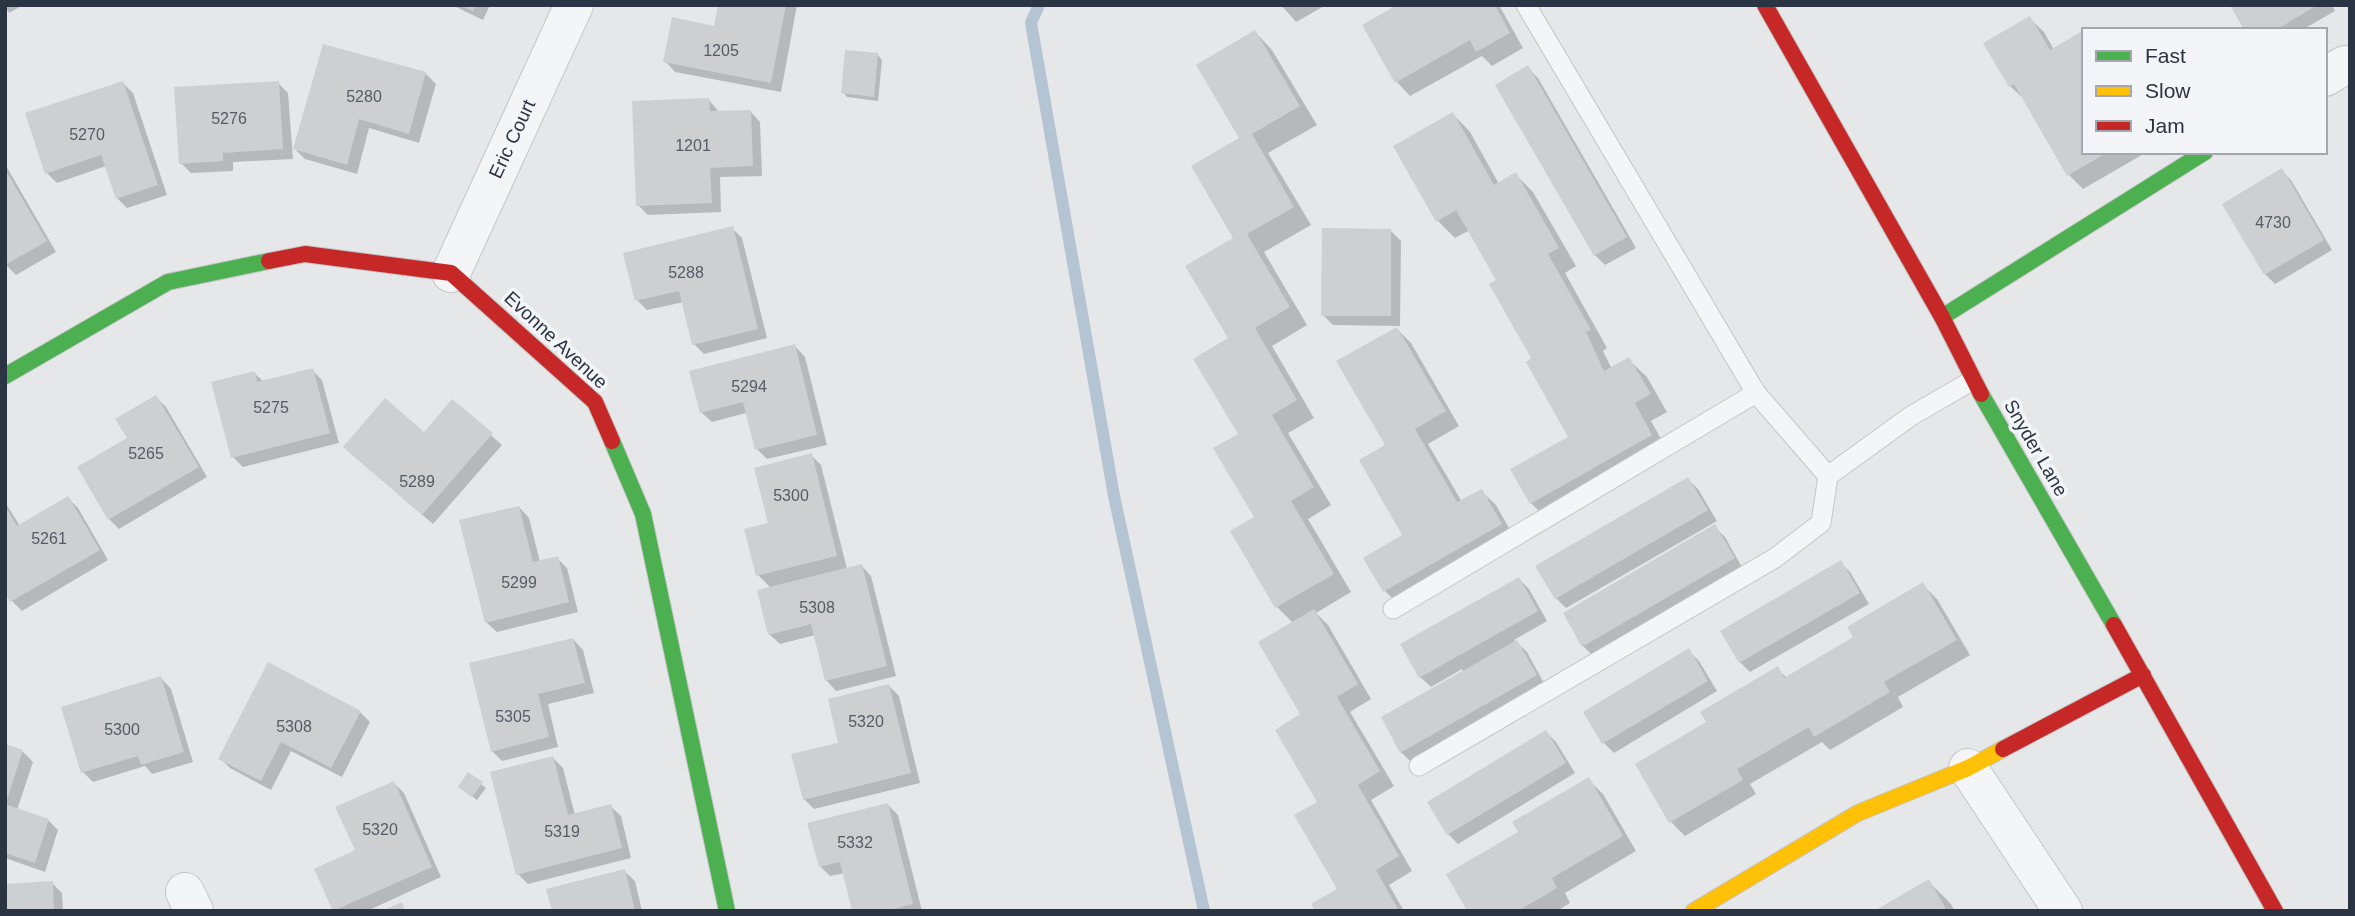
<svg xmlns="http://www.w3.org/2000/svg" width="2355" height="916" font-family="Helvetica,sans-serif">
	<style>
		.shadow { fill: #0003 }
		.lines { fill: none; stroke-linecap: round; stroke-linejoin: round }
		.stream { stroke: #b4c4d3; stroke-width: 12 }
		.building { fill: #cdcfd1 }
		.lane-casing { stroke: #c3c5c7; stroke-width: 21 }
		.street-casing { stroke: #c3c5c7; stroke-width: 40 }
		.fast-casing { stroke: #c3c5c7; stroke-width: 18 }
		.slow-casing { stroke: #c3c5c7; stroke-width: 18 }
		.jam-casing { stroke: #c3c5c7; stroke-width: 18 }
		.lane { stroke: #f4f5f6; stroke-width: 19 }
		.street { stroke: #f4f5f6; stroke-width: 38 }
		.fast { stroke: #4caf50; stroke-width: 16 }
		.slow { stroke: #ffc107; stroke-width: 16 }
		.jam { stroke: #c62828; stroke-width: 16 }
		.labels { text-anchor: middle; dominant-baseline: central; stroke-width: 7; stroke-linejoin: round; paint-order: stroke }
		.number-label { font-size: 16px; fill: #545c67 }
		.street-label { font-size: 19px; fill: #2b3443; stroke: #f3f5f8 }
	</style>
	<rect width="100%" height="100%" fill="#e5e7e9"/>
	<path class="shadow" d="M5,5h18l-14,8z
		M452,5h38l-7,15z
		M720,5h77l-16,87 -106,-20 -10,-11 51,-33z
		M1281,5h45l-30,17z
		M1400,5h99l24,43 -31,18 -10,-10 -72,40 -14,-15z
		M2232,5h100l3,6 -33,19h-56z
		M2029,18l15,14 10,18 30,102h63l-64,37 -14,-14 -44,-75 -15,-14z
		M1255,32l17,18 45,75 -49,28 43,72 -47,27 43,73 -35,21 42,72 -26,15 43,72 -23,14 43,73 -35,21 12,12 43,74 -21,13 44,74 -23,14 41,71 -23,14 15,26h-87l23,-21 -38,-175 -9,-92 -16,-16 -44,-75 24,-14 -27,-179 11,-201z
		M324,46l102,28 10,10 -17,59 -50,-15 -12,46 -52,-15 -10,-10z
		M878,55l4,5 -4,41 -31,-4 -4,-5z
		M1528,68l10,10 98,170 -31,17 -10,-10 -98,-170z
		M123,83l10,10 34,102 -40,13 -10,-10 -11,-32 -49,17 -10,-10z
		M278,83l10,10 5,66 -60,3v9l-42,2 -10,-10z
		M709,100l10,12 31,-1 10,11 2,54 -42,1 1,35 -73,3 -10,-10z
		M1453,114l17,18 29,52 17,-9 17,17 43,74 -11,7 42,75 -4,3 9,18 17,-9 18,17 20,35 -16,9 18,32 -120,68 -18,-18 40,-66 -73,-157 -28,-50 -15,8 -17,-17z
		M5,164l51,88 -40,23 -10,-10z
		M2281,170l10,10 41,70 -57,34 -10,-10z
		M732,228l10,10 25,100 -63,16 -10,-10 -10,-42 -37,8 -10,-10z
		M1390,230l11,11 -1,85 -67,-1 -10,-10z
		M1397,329l14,14 48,83 -31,18 34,58 19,-11 15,14 19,34 -116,66 -14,-14 20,-55 -18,-90z
		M795,346l10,11 22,88 -60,14 -10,-10 -11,-36 -34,9 -11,-10z
		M312,370l10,10 17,63 -96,24 -10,-10 21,-84 10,9z
		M156,397l10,10 41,70 -88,52 -10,-10 20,-80z
		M452,401l50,44 -69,79 -78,-67 69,-23z
		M811,455l10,10 26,104 14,-4 10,11 25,100 -60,15 -10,-11 -11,-45 -35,9 -11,-10 2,-46 -13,-13z
		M1688,479l10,10 19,32 -151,87 -10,-10 -19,-31z
		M68,498l10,10 30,52 -86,51 -10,-10 -7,-11v-88l15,24z
		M519,507l10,11 11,44 17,-4 10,10 11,44 -81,20 -11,-10z
		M1715,527l10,10 18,32 -150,87 -10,-10z
		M1840,562l10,10 19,32 -119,68 -10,-10z
		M1519,579l10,10 18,32 -33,19 13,12 18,33 -134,77 -10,-10 62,-80 -1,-3 -31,18 -11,-10z
		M1923,585l14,14 33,56 -72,42 5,10 -73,43 -8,-8 -72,42 6,10 -71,42 -14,-14 37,-99 69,-54 10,9 68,-40z
		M573,639l10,11 11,43 -46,11 10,43 -56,14 -10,-10z
		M1689,651l10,10 18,30 -103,62 -10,-10 -18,-30z
		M161,678l10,11 22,73 -41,12 -7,-8 -52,16 -10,-10z
		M889,686l10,10 21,87 -106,26 -10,-10 36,-55z
		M360,712l10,10 -28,55 -51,-26 -20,39 -41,-22 -10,-10z
		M1546,732l10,10 19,31 -117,71 -10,-10z
		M5,746l18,6 10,10 -16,48 31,10 10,10 -13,42 -40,-14z
		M553,758l10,10 12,47 35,-9 11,10 10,42 -103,26 -10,-10z
		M1588,779l15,15 33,57 -71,42 5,10 -13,8h-88l51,-78z
		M394,783l10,10 37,84 -74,34h-32l-19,-41 41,-19z
		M481,784l5,4 -9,12 -12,-9z
		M888,805l10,10 24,96h-68l-9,-38 -15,3 -10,-10z
		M624,871l11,10 7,30h-88z
		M1928,881l22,22 5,8h-77z
		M52,883l10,10 1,18h-58z"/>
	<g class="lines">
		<path class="stream" d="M1039,5l-8,18 83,473 90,415"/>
	</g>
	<path class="building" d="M460,5h16l-3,6z
		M718,5h68l-15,78 -108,-21 9,-45 42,9z
		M1397,5h98l15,28 -34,19 -6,-12 -75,43 -33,-58z
		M2230,5h87l-41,25h-32z
		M2030,16l20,34 34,-20v122h24l-41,24 -53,-92 -5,3 -26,-44z
		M1255,30l45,76 -48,28 42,73 -47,27 43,73 -35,21 42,72 -25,15 42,72 -23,14 43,73 -59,34 -45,-77 24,-14 -41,-69 25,-14 -45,-75 35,-21 -43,-72 48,-28 -42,-72 48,-28 -43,-73z
		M323,44l103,28 -17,62 -50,-15 -12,46 -54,-16z
		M845,50l33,3 -4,44 -33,-4z
		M1528,65l99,172 -33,19 -99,-171z
		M123,81l35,104 -42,14 -15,-44 -56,19 -20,-61z
		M279,81l4,68 -60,4v8l-44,3 -5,-77z
		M709,98l1,13 41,-1 2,56 -43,2 2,35 -76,3 -4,-105z
		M1453,112l41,73 22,-13 43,76 -11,6 43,76 -5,2 18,39 25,-14 22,37 -16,9 17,32 -122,69 -20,-35 58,-32 -42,-75 5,-4 -42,-74 7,-4 -40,-70 -20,12 -43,-76z
		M2282,168l42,72 -60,35 -42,-71z
		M5,169l42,72 -42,24z
		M733,226l25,103 -66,16 -13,-54 -44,10 -12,-48z
		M1322,228l69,1v87h-70z
		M1397,327l49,84 -31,18 42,73 25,-13 20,35 -119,68 -20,-34 39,-23 -43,-75 26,-15 -49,-84z
		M795,344l22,91 -62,15 -12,-48 -43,11 -11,-42z
		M313,368l17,65 -99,25 -20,-76 44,-11 2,11z
		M156,395l43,72 -91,53 -31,-53 50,-29 -12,-19z
		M385,398l39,34 28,-33 41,34 -71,82 -79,-68z
		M812,453l25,103 -81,20 -12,-47 24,-6 -14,-55z
		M1688,477l20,33 -153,89 -20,-33z
		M68,496l32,54 -90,52 -5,-8v-88l12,20z
		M519,506l14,56 25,-6 11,46 -84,21 -26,-103z
		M1715,524l20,34 -153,89 -19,-34z
		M1841,560l19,33 -121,70 -19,-32z
		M862,564l25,102 -62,15 -14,-57 -43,11 -11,-45z
		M1519,577l19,34 -119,67 -19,-34z
		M1923,582l34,58 -73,42 6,10 -76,45 -5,-10 -72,42 6,11 -74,43 -34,-59 71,-42 -6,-10 78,-46 6,12 69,-41 -6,-10z
		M1314,609l44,75 -21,13 43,74 -22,14 41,71 -23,14 23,41h-84l-4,-7 26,-15 -43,-74 23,-13 -42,-72 25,-16 -42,-72z
		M573,638l12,45 -47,11 11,43 -58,15 -22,-89z
		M1517,640l20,35 -137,78 -19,-36z
		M1689,648l19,33 -106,63 -19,-32z
		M268,662l93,49 -30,57 -50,-26 -20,39 -43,-22z
		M161,676l23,76 -43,13 -3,-9 -57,17 -20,-66z
		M889,684l22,89 -108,27 -12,-46 47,-11 -10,-44z
		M1546,730l20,33 -119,72 -20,-33z
		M5,744l18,6 -17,53h-1z
		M553,756l15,59 43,-11 11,44 -106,27 -26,-103z
		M468,772l15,10 -11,15 -14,-10z
		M1589,777l34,59 -71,42 5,10 -39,23h-51l-21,-37 72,-42 -6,-10z
		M394,781l38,86 -99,44 -19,-42 41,-19 -20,-43z
		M888,803l25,101 -26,7h-35l-12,-49 -21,5 -12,-44z
		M5,804l44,15 -14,44 -30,-10z
		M625,869l10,42h-83l-6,-22z
		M1929,879l18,32h-73z
		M53,881l1,30h-49v-27z
		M402,902l3,9h-23z"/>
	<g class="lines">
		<defs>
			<path id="lane" d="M1526,5l230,388 72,83 83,-60 62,-36
				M1393,609l363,-216
				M1419,766l356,-208 46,-35 7,-47"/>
			<path id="street" d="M2325,77l20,-12
				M451,273l123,-268
				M1968,768l95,143
				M185,892l9,19"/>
			<path id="fast" d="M1942,317l263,-165
				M5,376l163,-94 101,-21
				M1981,394l133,231
				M612,441l31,73 84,397"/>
			<path id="slow" d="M1694,911l164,-98 110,-45 35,-19"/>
			<path id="jam" d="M1765,5l177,312 39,77
				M269,261l36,-7 146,19 144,129 17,39
				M2114,625l161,286
				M2003,749l140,-74"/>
		</defs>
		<use href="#lane" class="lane-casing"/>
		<use href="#street" class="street-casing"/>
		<use href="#fast" class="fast-casing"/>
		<use href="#slow" class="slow-casing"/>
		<use href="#jam" class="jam-casing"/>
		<use href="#lane" class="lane"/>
		<use href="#street" class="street"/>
		<use href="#fast" class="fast"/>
		<use href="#slow" class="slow"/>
		<use href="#jam" class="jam"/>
	</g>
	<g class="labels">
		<g class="number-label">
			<text x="721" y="50">1205</text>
			<text x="364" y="96">5280</text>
			<text x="229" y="118">5276</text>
			<text x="87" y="134">5270</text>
			<text x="693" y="145">1201</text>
			<text x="2273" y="222">4730</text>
			<text x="686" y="272">5288</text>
			<text x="749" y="386">5294</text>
			<text x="271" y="407">5275</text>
			<text x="146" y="453">5265</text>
			<text x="417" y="481">5289</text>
			<text x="791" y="495">5300</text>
			<text x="49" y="538">5261</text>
			<text x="519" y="582">5299</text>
			<text x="817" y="607">5308</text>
			<text x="513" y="716">5305</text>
			<text x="866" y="721">5320</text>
			<text x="294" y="726">5308</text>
			<text x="122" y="729">5300</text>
			<text x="380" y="829">5320</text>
			<text x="562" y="831">5319</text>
			<text x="855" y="842">5332</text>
		</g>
		<g class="street-label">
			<text transform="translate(512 139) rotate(-65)">Eric Court</text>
			<text transform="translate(556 340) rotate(43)">Evonne Avenue</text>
			<text transform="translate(2036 448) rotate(60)">Snyder Lane</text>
		</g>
	</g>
	<rect width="2355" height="916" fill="none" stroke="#2b3443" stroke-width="14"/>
	<rect x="2082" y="28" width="245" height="126" fill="#f3f5f8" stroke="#a3a8b0" stroke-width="2"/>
	<rect x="2096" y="51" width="35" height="10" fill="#4caf50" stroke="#a3a8b0" stroke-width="2"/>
	<text x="2145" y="63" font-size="21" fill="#2b3443">Fast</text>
	<rect x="2096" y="86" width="35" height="10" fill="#ffc107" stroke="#a3a8b0" stroke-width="2"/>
	<text x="2145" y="98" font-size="21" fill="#2b3443">Slow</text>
	<rect x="2096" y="121" width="35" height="10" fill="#c62828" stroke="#a3a8b0" stroke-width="2"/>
	<text x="2145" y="133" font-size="21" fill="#2b3443">Jam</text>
</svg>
